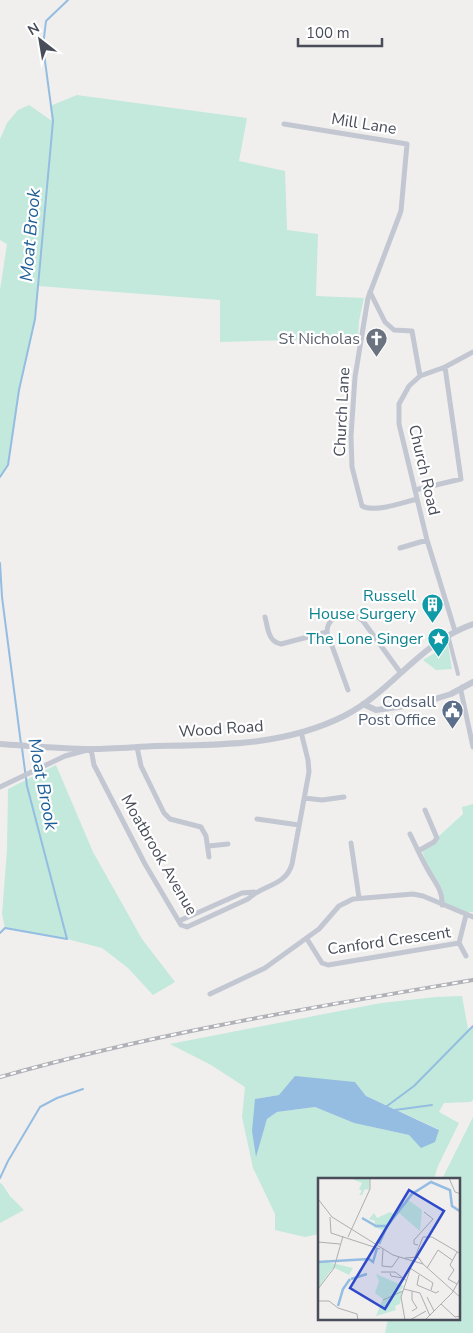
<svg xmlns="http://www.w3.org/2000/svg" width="473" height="1333" font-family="'Nunito Sans',sans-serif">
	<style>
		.green { fill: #c2e9db; fill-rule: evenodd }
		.water { fill: #94bde1 }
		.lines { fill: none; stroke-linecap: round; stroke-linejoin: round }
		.stream { stroke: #94bde1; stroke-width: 2 }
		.pedestrian { stroke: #c3c7d1; stroke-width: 4 }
		.minor { stroke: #c3c7d1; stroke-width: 5 }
		.tertiary { stroke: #c3c7d1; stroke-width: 6 }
		.rail-casing { stroke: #b1b2b8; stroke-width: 4 }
		.rail { stroke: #fff; stroke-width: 2; stroke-dasharray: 5.5; stroke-linecap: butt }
		.labels { text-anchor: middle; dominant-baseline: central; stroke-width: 4.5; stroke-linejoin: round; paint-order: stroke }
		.street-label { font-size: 16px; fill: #494d59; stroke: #fff }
		.worship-label { font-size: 16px; fill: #5b616d; stroke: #fff; text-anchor: end }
		.culture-label { font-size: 16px; fill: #0d838f; stroke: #fff; text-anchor: end }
		.service-label { font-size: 16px; fill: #4e5e75; stroke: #fff; text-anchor: end }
		.water-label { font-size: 18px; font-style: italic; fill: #1e5e97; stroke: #fff }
		.inset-river { fill: none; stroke: #94bde1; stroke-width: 2.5 }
		.inset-road { fill: none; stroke: #adaeb2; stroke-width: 1 }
		.view { fill: #2f4ac9; fill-opacity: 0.15; stroke: #2f4ac9; stroke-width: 2.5 }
		.inset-edge { fill: none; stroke: #494d59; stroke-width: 2.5 }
	</style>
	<rect width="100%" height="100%" fill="#f0efee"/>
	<path class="green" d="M77,95l170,23 -8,43 46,10 2,59 31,4 -2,62 48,2 -5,23 -1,17 -138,4v-42l-182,-14 -3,33 -16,71 -11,75 -8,12v-187l7,-46 -7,-4v-101l7,-16 11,-13 11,-5 23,16 -2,-15z
		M448,645l4,24 -16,1 -13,-10z
		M56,765l37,87 49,87 33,43 -22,13 -25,-27 -26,-20 -35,-9 -62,-11 -3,-14 5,-64 1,-61z
		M473,804v108h-6l-23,-9c-1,-17 -6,-20 -14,-33 -4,-6 -6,-13 -8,-20l17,-10v-4l24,-22 -1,-7z
		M462,996l6,33 5,-3v73l-2,3 -27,1 -5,9 20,11 -21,43 -4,13h-115v55l-14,3 -30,-7v-16l-22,-46 -11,-51 3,-30 -34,-22 -41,-21 211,-41 55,-6zM355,1082l11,14 72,33 -29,6 -55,-12 -39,-16 -38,5 -10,7 -11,36 -1,-56z
		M473,1117v216h-88l3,-14h71v-140h-17z
		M0,1183l2,1 8,12 14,14 -24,13z"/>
	<path class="water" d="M295,1076l60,6 11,14 73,34 -4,12 -14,6 -12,-13 -55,-12 -39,-16 -38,5 -10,7 -11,38 -4,-26 3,-32 24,-4z"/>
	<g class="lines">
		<path class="stream" d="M0,477l8,-12 11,-75 16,-71 18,-198 -10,-75 3,-25 22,-21
			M0,563l2,34 19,147
			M0,933l5,-5 62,11 -40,-153 -5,-38
			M387,1106l27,-20 59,-60
			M395,1110l37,-5
			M0,1178l8,-17 32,-54 17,-9 26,-9"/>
		<path class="pedestrian" d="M448,635l10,39"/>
		<path class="minor" d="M284,124l123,20 -6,67 -33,87 -13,79 -4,59 1,31 10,39c13,7 42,-4 55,-7
			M370,292l15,30 9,8 18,1 8,45
			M415,490l46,-11 -16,-112
			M400,548l27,-8
			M265,617c3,11 3,25 16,27l46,-12c0,-18 25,-23 36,-11l37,51
			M455,631l-28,-91 -28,-116v-20l10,-18 11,-10 25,-9 28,-15
			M327,632l21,58
			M462,687l-1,4 12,56
			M137,747l4,19 23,47 6,6 31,8 5,9 3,21
			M0,787l65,-31 26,-7 3,16 51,99 36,61 6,2 61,-28c14,-14 38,-13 44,-35l17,-92 -1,-12 -7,-28
			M304,798l18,2 22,-3
			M257,819l42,6
			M410,834c6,12 11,24 18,36 7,13 15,20 14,35
			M351,843l8,55
			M209,846l19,-2
			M418,851l16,-9 3,-4 -12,-28
			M179,921l63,-28 12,-1
			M307,939l15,24 6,2 131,-22 7,-28
			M459,943l7,13
			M210,994l55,-26 54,-39 20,-23 14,-7 60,-5 10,2 50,21"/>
		<path class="tertiary" d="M363,704l13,6 43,-6 32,-10 22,-12
			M0,744c30,2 61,5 91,5 21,0 43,-2 64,-3 66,-1 129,0 189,-30 49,-25 75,-73 129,-92"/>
		<defs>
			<path id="rail" d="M0,1077c155,-44 315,-70 473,-97"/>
		</defs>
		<use href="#rail" class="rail-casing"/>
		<use href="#rail" class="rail"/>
	</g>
	<defs>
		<symbol id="church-pin" viewBox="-11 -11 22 30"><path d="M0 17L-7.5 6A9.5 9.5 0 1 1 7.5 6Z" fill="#6b7280" stroke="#fff"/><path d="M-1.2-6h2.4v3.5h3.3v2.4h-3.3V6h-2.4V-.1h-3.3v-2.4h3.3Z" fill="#fff"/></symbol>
		<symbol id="building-pin" viewBox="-11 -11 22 30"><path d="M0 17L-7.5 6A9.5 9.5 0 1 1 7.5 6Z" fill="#0f9aa8" stroke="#fff"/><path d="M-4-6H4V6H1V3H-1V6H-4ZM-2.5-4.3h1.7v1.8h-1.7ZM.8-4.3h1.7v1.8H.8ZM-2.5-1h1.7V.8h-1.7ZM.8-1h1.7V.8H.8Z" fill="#fff"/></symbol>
		<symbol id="sight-pin" viewBox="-11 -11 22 30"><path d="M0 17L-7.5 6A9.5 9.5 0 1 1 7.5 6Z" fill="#0f9aa8" stroke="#fff"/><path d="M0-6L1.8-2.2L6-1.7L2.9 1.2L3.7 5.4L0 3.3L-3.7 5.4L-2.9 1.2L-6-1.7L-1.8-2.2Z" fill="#fff"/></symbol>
		<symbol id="civic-pin" viewBox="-11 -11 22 30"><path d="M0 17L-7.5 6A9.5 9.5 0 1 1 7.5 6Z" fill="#5c6f8a" stroke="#fff"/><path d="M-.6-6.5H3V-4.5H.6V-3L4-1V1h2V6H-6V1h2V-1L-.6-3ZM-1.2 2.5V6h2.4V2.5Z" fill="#fff"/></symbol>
	</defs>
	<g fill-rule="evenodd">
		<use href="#church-pin" x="364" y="326" width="25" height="34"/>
		<use href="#building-pin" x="420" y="592" width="25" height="34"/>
		<use href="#sight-pin" x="426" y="626" width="25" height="34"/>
		<use href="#civic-pin" x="440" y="698" width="25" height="34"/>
	</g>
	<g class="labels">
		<g class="street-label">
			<text transform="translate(364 124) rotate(9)">Mill Lane</text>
			<text transform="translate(342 412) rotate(-87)">Church Lane</text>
			<text transform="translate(424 470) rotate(77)">Church Road</text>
			<text transform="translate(221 729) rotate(-4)">Wood Road</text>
			<text transform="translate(159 855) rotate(60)">Moatbrook Avenue</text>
			<text transform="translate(389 941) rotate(-8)">Canford Crescent</text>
		</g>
		<g class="worship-label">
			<text x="360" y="339">St Nicholas</text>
		</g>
		<g class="culture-label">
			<text x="416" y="596">Russell<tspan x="416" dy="18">House Surgery</tspan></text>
			<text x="423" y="639">The Lone Singer</text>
		</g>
		<g class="service-label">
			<text x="436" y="702">Codsall<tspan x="436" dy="18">Post Office</tspan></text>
		</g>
		<g class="water-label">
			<text transform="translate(30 235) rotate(-85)">Moat Brook</text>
			<text transform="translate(43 784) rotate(79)">Moat Brook</text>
		</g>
	</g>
	<g transform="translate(318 1178)">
		<rect width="142" height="142" fill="#f0efee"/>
		<path d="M40,0l12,1 -1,11 -4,-1 -3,6h-3l3,-4 -3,-2 3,-6 -10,-4zM89,21l15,11 -2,21 -21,-18 -14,18 -11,-4 1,-6 -6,-2 5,-6 3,5 13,-6 4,2zM0,83l18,3 17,4 -4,7 -14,-7 -4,2 -13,18zM58,96l28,12 -4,5h2l-2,13 -5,2 1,4 -20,6 7,-17 -8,-6 4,-12z" fill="#c2e9db"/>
		<path class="inset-river" d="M44,40l14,8h10M61,66l8,-18 25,-32 19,-12 19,8 2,16 9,6M0,84l51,-3 4,3 4,-14M33,101l16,-5M20,128l5,-17 7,-10"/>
		<path class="inset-road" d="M131,0l6,14 6,2M0,21l14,18 61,38 30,9 38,34M12,39l1,16 49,16M30,59l22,-48v-11M0,64l22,2M100,67l-4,-1v-4l19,-21 -9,-7M65,71l-1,17 10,1 7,-10M97,79l8,-20h9l29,17M87,80l13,-1 5,7M92,90l23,15 -2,7M109,90l11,-18 14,10M63,94h14l12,9M72,95l1,3 12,2M101,97l-2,10 19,8 3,-2M139,106l-9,-5 6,-9 -4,-5 7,-13M0,111l16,-21 9,-32M86,111l16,4 10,23M109,119l7,14M65,122l20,-9M0,123h11l9,7 19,6 1,6M123,126l14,13 6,-1M94,133l5,-3 -5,-8v-9M87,142l-4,-23 12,-36M92,142l16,-9M107,142l27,-27 9,-16"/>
		<path class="view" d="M91,12l35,21 -59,98 -35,-21z"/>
		<rect width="142" height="142" class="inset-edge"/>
	</g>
	<g transform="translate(40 40) rotate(329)" stroke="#ffffff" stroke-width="4" paint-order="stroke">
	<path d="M0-4L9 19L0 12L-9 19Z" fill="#494d59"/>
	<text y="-8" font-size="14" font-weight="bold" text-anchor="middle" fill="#494d59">N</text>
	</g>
	<path d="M298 38v8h84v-8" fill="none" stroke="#494d59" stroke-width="2.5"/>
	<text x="306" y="38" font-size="15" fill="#494d59" stroke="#ffffff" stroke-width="4" paint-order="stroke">100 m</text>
</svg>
